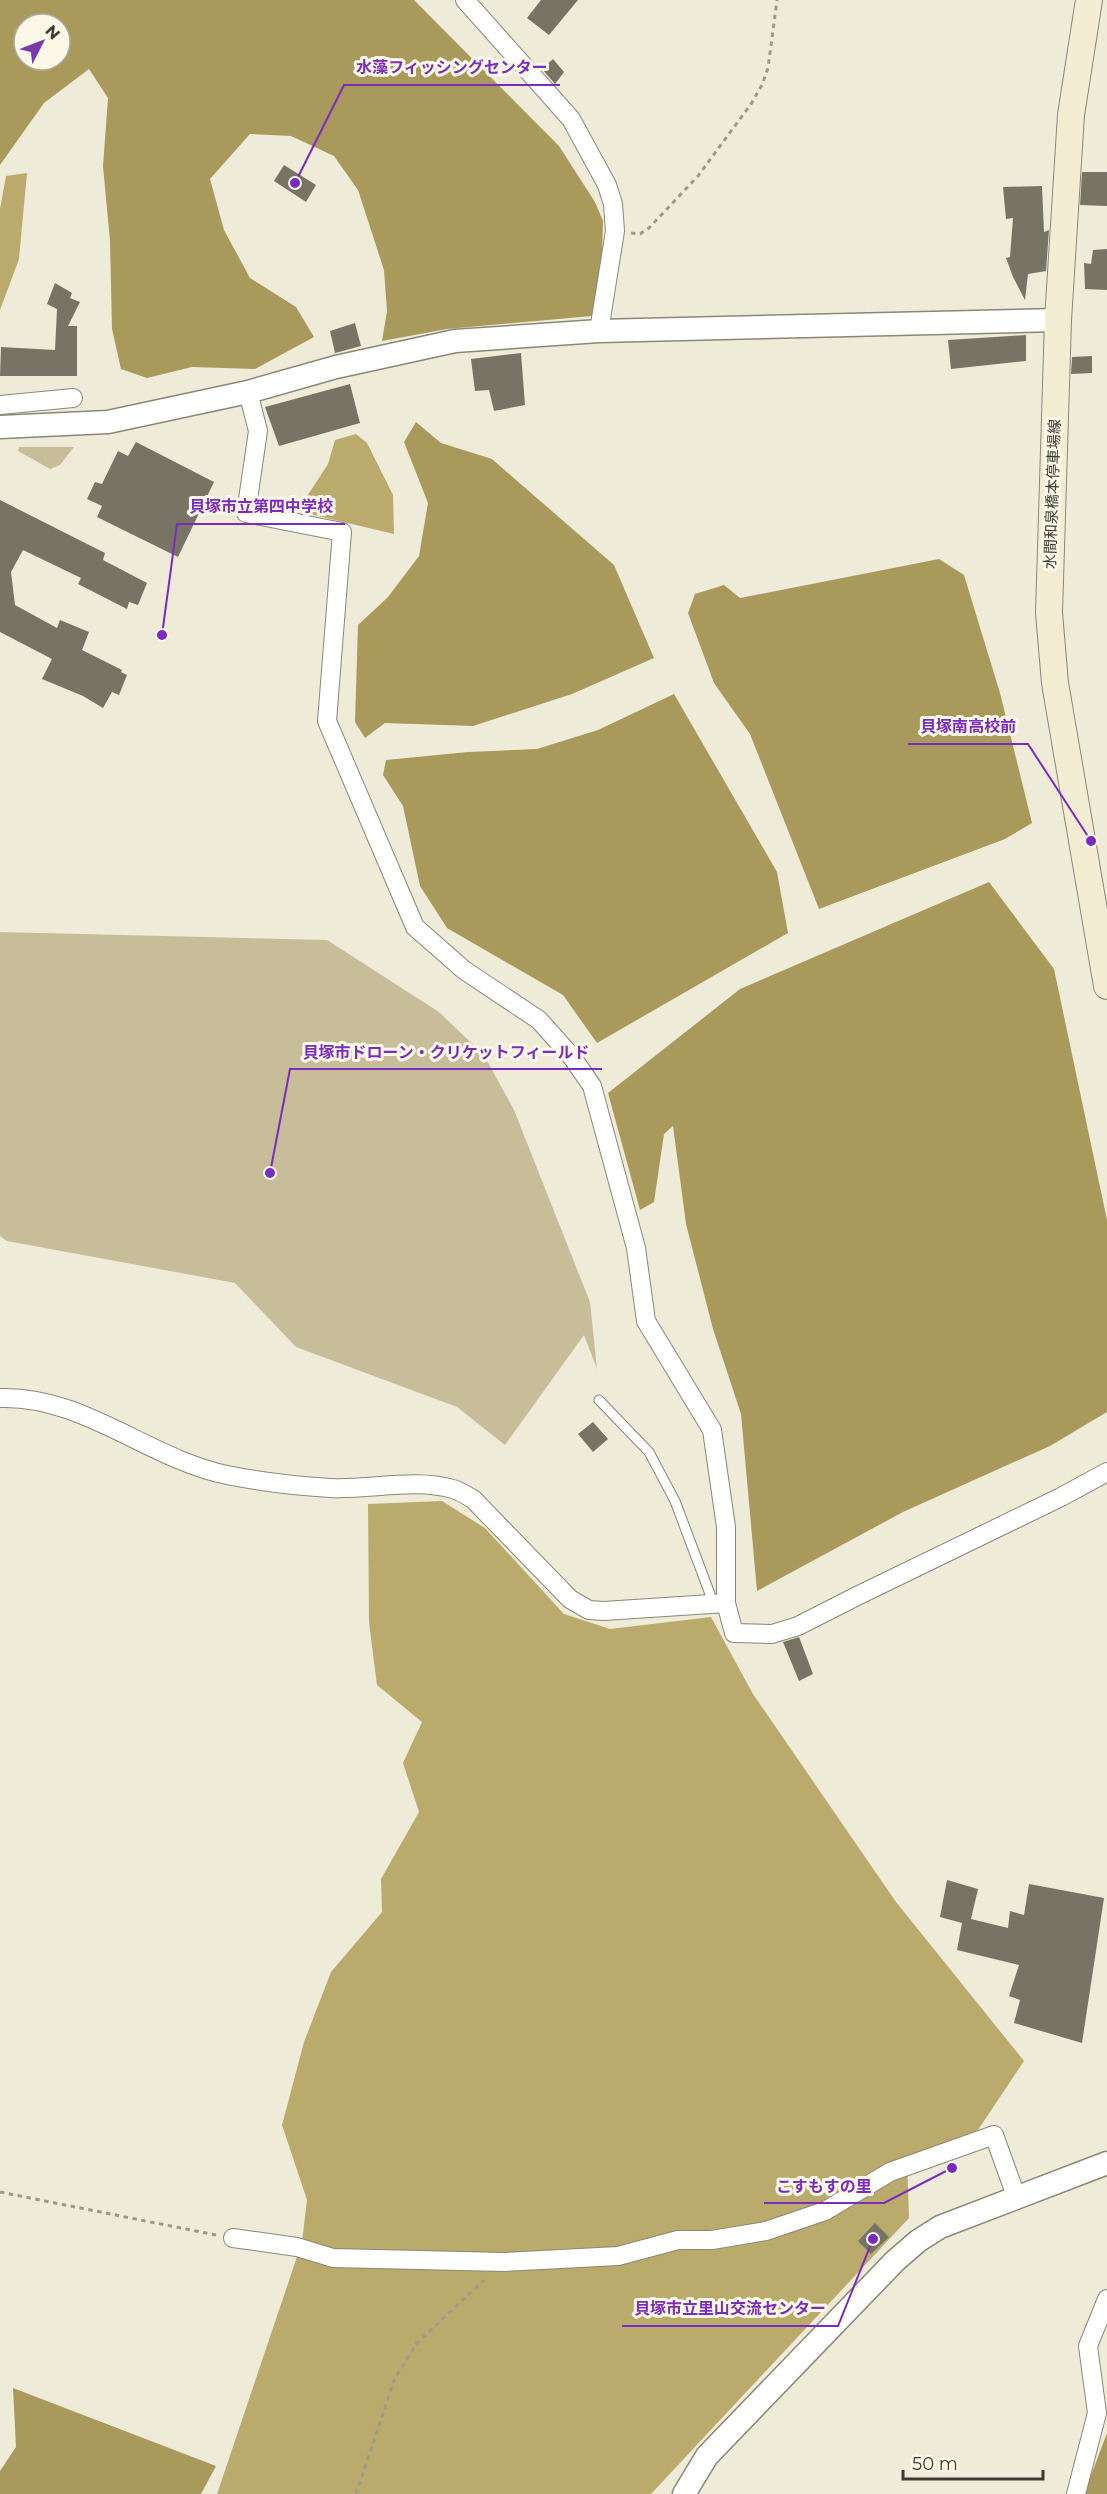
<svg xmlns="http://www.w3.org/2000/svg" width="1107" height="2494" font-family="Montserrat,'Noto Sans JP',sans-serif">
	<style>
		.green { fill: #c7be99 }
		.forest { fill: #baab6c }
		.water { fill: #a99a5b; fill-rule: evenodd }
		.building { fill: #787465 }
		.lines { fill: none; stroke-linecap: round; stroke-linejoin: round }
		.service-casing { stroke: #8a8777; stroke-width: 11 }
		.minor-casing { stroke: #8a8777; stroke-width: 20 }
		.tertiary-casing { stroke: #8a8777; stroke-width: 25 }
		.secondary-casing { stroke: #8a8777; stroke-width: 28 }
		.path { stroke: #9d9a8d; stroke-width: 3; stroke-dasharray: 4.5 4.5; stroke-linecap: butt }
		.service { stroke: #fff; stroke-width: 9 }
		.minor { stroke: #fff; stroke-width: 18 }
		.tertiary { stroke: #fff; stroke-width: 22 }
		.secondary { stroke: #f2ecd2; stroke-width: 26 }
		.labels { text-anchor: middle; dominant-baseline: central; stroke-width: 6; stroke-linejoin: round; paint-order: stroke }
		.street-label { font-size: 15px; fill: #3d3b34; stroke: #fcf8e7 }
		.leader { fill: none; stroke: #7b2cbf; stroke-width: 2 }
		.callout-dot { fill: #7b2cbf; stroke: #fcf8e7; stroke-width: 2 }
		.callout-label { font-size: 16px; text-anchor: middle; font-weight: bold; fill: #7b2cbf; stroke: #fcf8e7; stroke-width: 6; stroke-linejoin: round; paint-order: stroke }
	</style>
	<rect width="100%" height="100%" fill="#efebd9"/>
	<path class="green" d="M19,447h55l-14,18 -10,4 -32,-18z
		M0,932l327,8 112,72 45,43 30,55 76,192 7,67 -13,-34 -79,110 -48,-38 -161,-60 -61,-64 -228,-42 -7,-5z"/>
	<path class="forest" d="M27,173l-8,86 -19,51v-101l6,-33z
		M356,434l11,9 26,52 1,39 -80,-19 -14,-8 28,-43 7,-24z
		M442,1501l43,27 79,86 46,15 101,-12 42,77 143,208 128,159 -46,69 -71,28 2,60 -258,276h-434l85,-252 5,-42 -25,-75 22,-83 27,-70 51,-60 -1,-33 38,-67 -16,-49 19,-41 -45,-37 -8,-63 -1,-118z"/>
	<path class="water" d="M0,0h414l145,146 36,56 8,19 -1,37 -10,58 -145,13 -65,12 5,-30 -3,-41 -26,-80 -24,-34 -43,-20 -41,-2 -40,45 14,51 26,48 46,29 18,30 -59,32 -63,-2 -45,11 -26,-9 -9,-40 -2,-88 -7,-75 5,-68 -19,-29 -45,34 -44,62zM24,24h36v36h-36z
		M416,422l25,21 51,16 122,106 40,93 -82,36 -99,32 -88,-3 -20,15 -10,-16 3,-97 30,-28 31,-41 9,-53 -24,-61z
		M939,559l25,16 36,118 32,130 -27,16 -186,70 -69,-175 -36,-51 -26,-70 7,-19 29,-9 16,13z
		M674,694l103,178 11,61 -191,110 -34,-48 -116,-67 -27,-42 -17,-80 -20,-31 3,-15 82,-8 69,-3 61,-19z
		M989,882l65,87 53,251v192l-57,34 -147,66 -146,79 -16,-177 -28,-85 -27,-105 -13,-98 -9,8 -10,68 -14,8 -32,-117 132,-104z
		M13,2388l203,78 -15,28h-201v-23l16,-24z
		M1107,2433v61h-23z"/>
	<path class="building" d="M541,0h37l-29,35 -22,-17z
		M553,59l11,13 -9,12 -13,-15z
		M284,165l32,20 -10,17 -32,-21z
		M1082,172h25v34l-27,-1z
		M1042,186l2,46 5,-2 -3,41 -18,3 -3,26 -12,-23 -7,-19 4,-1 3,-39 -7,1 -3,-32z
		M1107,249v41l-22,-1 -1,-26 7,1 2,-14z
		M55,283l17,10 -2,5 10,4 -12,24h9v50h-77l1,-29 54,3 2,-41 -10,-5z
		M355,323l6,23 -26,7 -5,-22z
		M1026,335v26l-75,8 -3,-29z
		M521,353l4,52 -31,6 -5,-21 -14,1 -4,-32z
		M1092,356v17l-21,1 1,-17z
		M350,384l10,39 -81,23 -14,-39z
		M136,442l78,40 -36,75 -81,-40 5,-11 -15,-7 8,-17 7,2 16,-33 10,5z
		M0,500l105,53 -2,7 44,23 -9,22 -9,-3 -2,7 -49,-25 3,-6 -58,-28 -12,22 4,33 42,23 3,-8 29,12 -7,18 40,20 -1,2 6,3 -8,20 -7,-3 -9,16 -20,-12 -41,-17 10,-20 -52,-27z
		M593,1422l15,17 -15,13 -15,-18z
		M799,1637l14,37 -14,7 -16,-39z
		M947,1880l31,9 -7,30 37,9 2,-17 14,4 5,-31 75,14 -22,145 -68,-20 6,-23 -11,-4 10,-31 -62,-15 5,-27 -22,-6z
		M875,2223l14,14 -18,17 -13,-13z"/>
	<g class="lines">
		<defs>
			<path id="service" d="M599,1400l50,52 26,49 35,93"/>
			<path id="minor" d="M465,0l106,119 36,66 6,19 2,27 -16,100
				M248,392l10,39 -12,82 96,19 -15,189 88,206 49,43 75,50 33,37 20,29 44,162 10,73 66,109 14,97v76l8,30 38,1 26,-8 59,-30 204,-99 46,-25
				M0,405l73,-7
				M0,1398c82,-3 149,61 227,77 30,6 72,11 103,13 41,2 84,-10 123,1 7,2 14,7 20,10l97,100 19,11 15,1 122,-8
				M233,2238l64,9 36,11 171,4 114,-6 60,-16h34l54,-9 59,-20 65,-39 104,-37 22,61
				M1076,2494l21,-81 -9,-67 19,-47"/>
			<path id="tertiary" d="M0,427l108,-5 140,-30 88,-25 119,-26 144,-10 459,-11
				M684,2494l23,-38 188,-195 23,-20 22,-14 167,-64"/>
			<path id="secondary" d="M1089,0l-18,115 -13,205 -9,293 6,70 52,303"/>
		</defs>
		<use href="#service" class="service-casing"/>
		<use href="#minor" class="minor-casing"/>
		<use href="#tertiary" class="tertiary-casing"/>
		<use href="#secondary" class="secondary-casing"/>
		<path class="path" d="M631,233l9,1 9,-6 49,-52 53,-72 11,-19 6,-17 9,-68
			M0,2192l216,43
			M356,2494l39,-116 22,-35 67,-63"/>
		<use href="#service" class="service"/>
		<use href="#minor" class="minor"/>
		<use href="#tertiary" class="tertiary"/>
		<use href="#secondary" class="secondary"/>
	</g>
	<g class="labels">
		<g class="street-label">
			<text transform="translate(1052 494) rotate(-88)">水間和泉橋本停車場線</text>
		</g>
	</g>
	<path class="leader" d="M295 183L344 85H560M162 635L177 524H345M1091 841L1028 744H908M270 1173L290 1069H602M952 2168L884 2203H764M873 2239L838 2326H622"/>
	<g class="callout-dot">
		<circle cx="295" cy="183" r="6"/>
		<circle cx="162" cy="635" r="6"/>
		<circle cx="1091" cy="841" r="6"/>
		<circle cx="270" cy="1173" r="6"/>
		<circle cx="952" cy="2168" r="6"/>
		<circle cx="873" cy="2239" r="6"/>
	</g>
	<g class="callout-label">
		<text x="452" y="73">水藻フィッシングセンター</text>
		<text x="261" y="512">貝塚市立第四中学校</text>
		<text x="968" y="732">貝塚南高校前</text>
		<text x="446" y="1058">貝塚市ドローン・クリケットフィールド</text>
		<text x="824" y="2192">こすもすの里</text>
		<text x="730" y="2314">貝塚市立里山交流センター</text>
	</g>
	<g transform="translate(42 42) rotate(48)"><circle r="28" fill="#fcf8e7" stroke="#b0ac9f" stroke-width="1.5"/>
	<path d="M0-4.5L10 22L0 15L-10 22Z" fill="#7939ad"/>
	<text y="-9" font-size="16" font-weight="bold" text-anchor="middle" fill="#3d3b34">N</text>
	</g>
	<path d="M903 2470v9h140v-9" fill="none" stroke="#3d3b34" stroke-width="3"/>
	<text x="912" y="2470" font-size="18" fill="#3d3b34" stroke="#fcf8e7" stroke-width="4.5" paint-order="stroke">50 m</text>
</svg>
